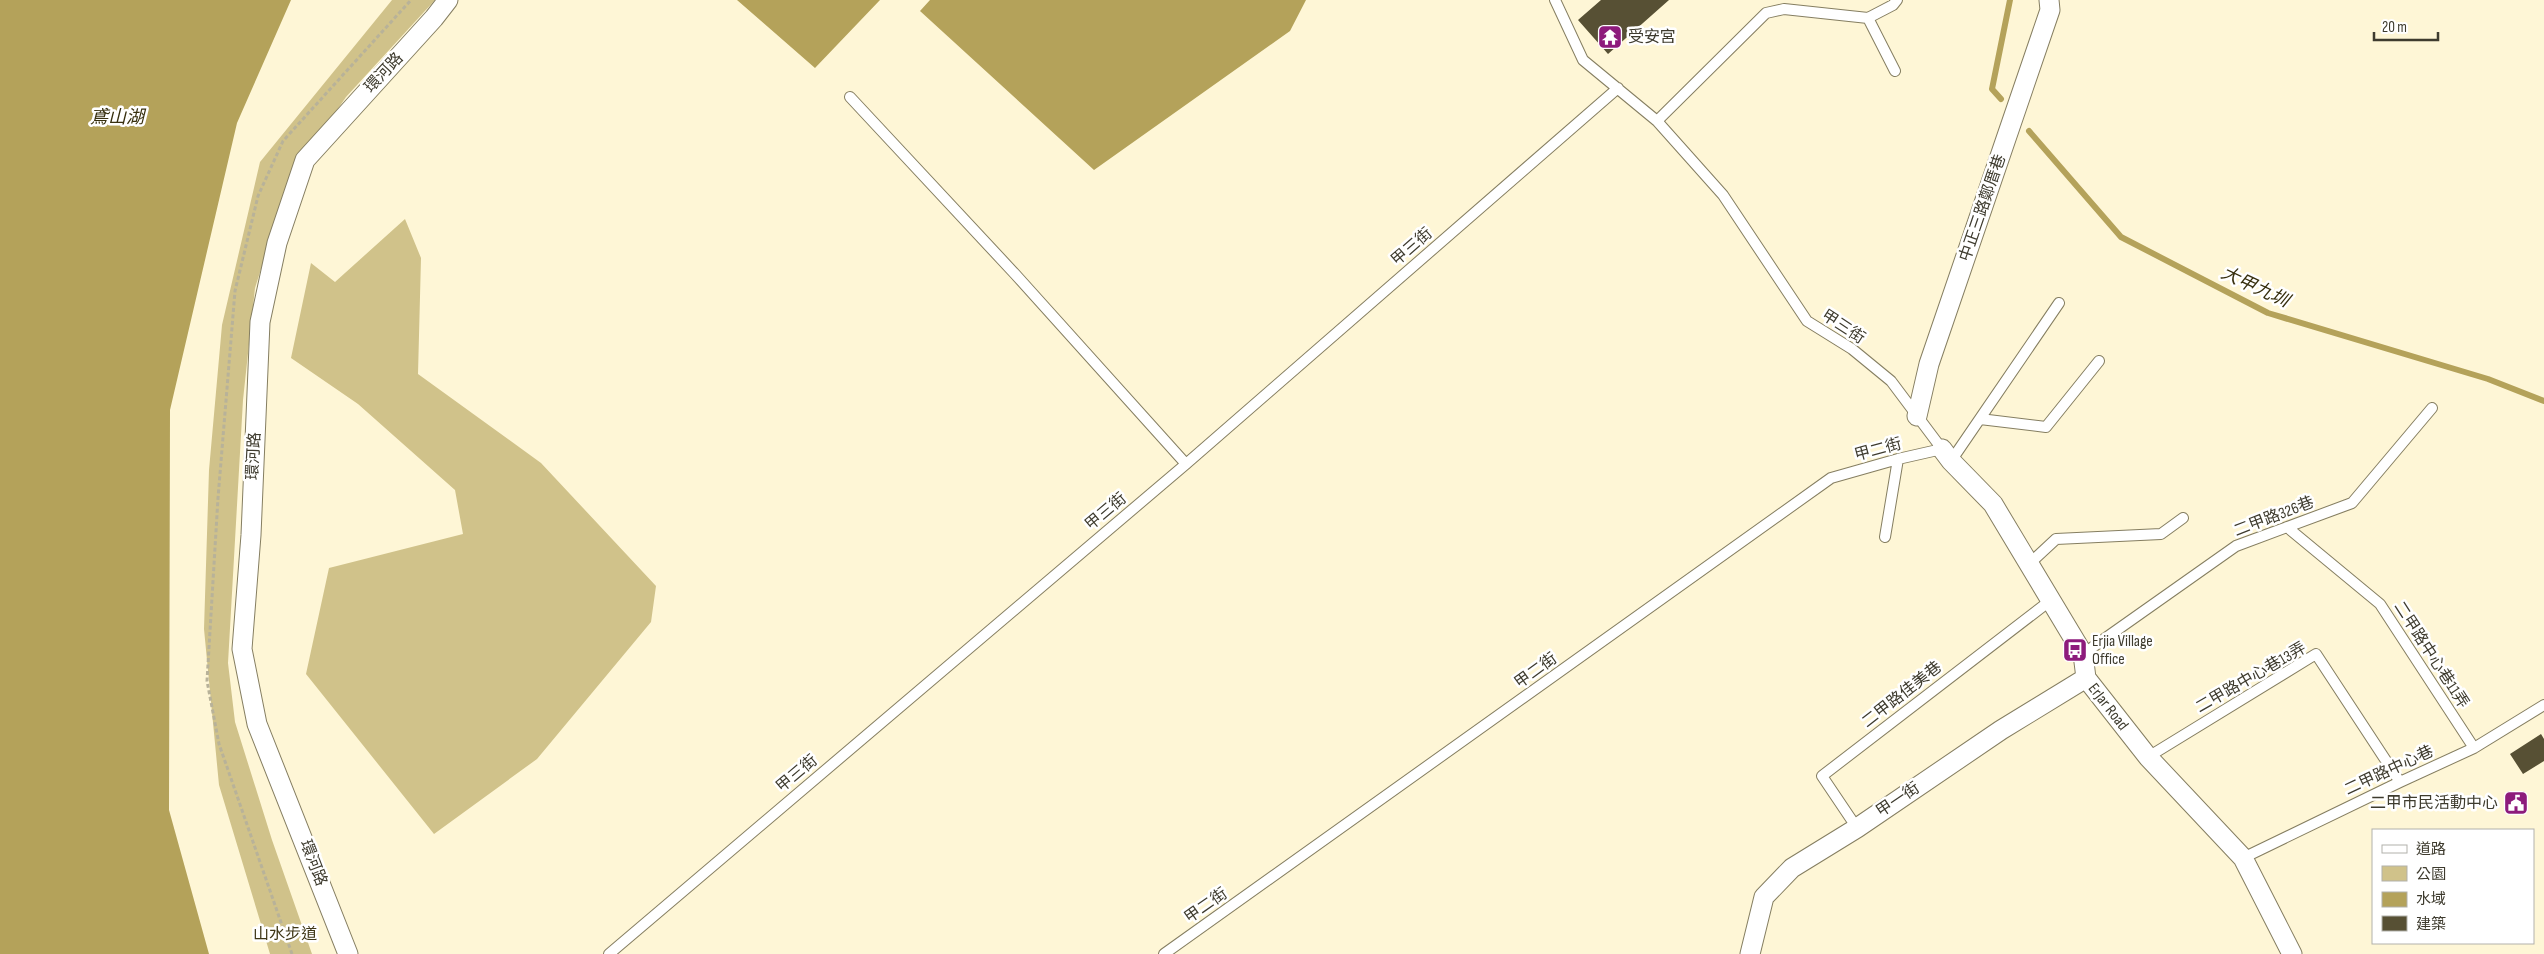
<svg xmlns="http://www.w3.org/2000/svg" width="2544" height="954" font-family="'Sofia Sans Condensed','Noto Sans TC',sans-serif">
	<style>
		.green { fill: #d0c28a }
		.water { fill: #b4a25a }
		.lines { fill: none; stroke-linecap: round; stroke-linejoin: round }
		.stream { stroke: #b4a25a; stroke-width: 6 }
		.building { fill: #575034 }
		.service-casing { stroke: #857e61; stroke-width: 12 }
		.minor-casing { stroke: #857e61; stroke-width: 21 }
		.path { stroke: #b8b299; stroke-width: 3; stroke-dasharray: 4 2.5; stroke-linecap: butt }
		.service { stroke: #fff; stroke-width: 10 }
		.minor { stroke: #fff; stroke-width: 19 }
		.labels { text-anchor: middle; dominant-baseline: central; stroke-width: 5; stroke-linejoin: round; paint-order: stroke }
		.poi-label { font-size: 16px; fill: #3e3b2e; stroke: #fff; text-anchor: start }
		.street-label { font-size: 16px; fill: #3e3b2e; stroke: #fff }
		.park-label { font-size: 16px; fill: #3e3616; stroke: #fff }
		.water-label { font-size: 18px; font-style: italic; fill: #372f0e; stroke: #fff }
	</style>
	<rect width="100%" height="100%" fill="#fef6d6"/>
	<path class="green" d="M392,0h43l-89,97 -57,83 -34,108 -12,112 -15,263 7,59 37,118 40,114h-42l-51,-169 -15,-156 5,-159 13,-145 38,-163z
		M405,219l16,39 -3,116 123,89 115,123 -5,36 -114,137 -103,75 -128,-160 23,-106 134,-34 -8,-44 -97,-86 -67,-46 20,-95 24,19z"/>
	<path class="water" d="M0,0h291l-54,123 -67,287 -1,400 40,144h-209z
		M737,0h143l-65,68z
		M930,0h376l-16,31 -196,139 -174,-159z"/>
	<g class="lines">
		<path class="stream" d="M2001,99l-9,-10 18,-89
			M2029,131l92,106 147,76 220,66 56,22"/>
	</g>
	<path class="building" d="M1601,0h68l-61,54 -30,-34z
		M2541,734l3,5v22l-21,13 -13,-20z"/>
	<g class="lines">
		<defs>
			<path id="service" d="M1868,18l27,53
				M850,97l165,177 171,190
				M1657,121l109,-108 18,-4 84,9 25,-13 4,-5
				M1980,419l66,8 53,-66
				M1951,461l108,-158
				M2287,527l93,77 94,144
				M1885,537l13,-78
				M2029,564l27,-25 105,-5 22,-16
				M2083,654l153,-108 116,-43 80,-95
				M2148,757l168,-103 84,128
				M1857,828l-35,-52 229,-176
				M2243,858l157,-76 74,-34 70,-43
				M609,954l577,-490 432,-376
				M1164,954l667,-476 67,-19 44,-10 -51,-68 -39,-32 -45,-28 -84,-126 -66,-74 -74,-61 -28,-60"/>
			<path id="minor" d="M1917,416l12,-52 121,-354 -1,-10
				M1942,449l9,12 42,43 90,150 3,24 62,79 95,101 49,96
				M348,954l-91,-230 -15,-75 9,-114 9,-213 17,-79 28,-83 129,-142 14,-18
				M1750,954l14,-57 28,-29 65,-40 144,-98 85,-52"/>
		</defs>
		<use href="#service" class="service-casing"/>
		<use href="#minor" class="minor-casing"/>
		<path class="path" d="M292,954l-73,-210 -12,-63 11,-183 17,-207 23,-95 25,-55 128,-141"/>
		<use href="#service" class="service"/>
		<use href="#minor" class="minor"/>
	</g>
	<defs>
		<symbol id="temple-square" viewBox="-11 -11 22 22"><rect x="-9" y="-9" width="18" height="18" rx="4" fill="#8d1b7c" stroke="#fff"/><path d="M0-6L5-2H3V0L6.5 2.5H4V6H1.5V3h-3V6H-4V2.5H-6.5L-3 0V-2H-5Z" fill="#fff"/></symbol>
		<symbol id="bus-square" viewBox="-11 -11 22 22"><rect x="-9" y="-9" width="18" height="18" rx="4" fill="#8d1b7c" stroke="#fff"/><path d="M-5-6H5V4H4V6H2V4H-2V6H-4V4H-5ZM-3.5-4V0h7V-4ZM-3.5 1.2v1.5H-2V1.2ZM2 1.2v1.5H3.5V1.2Z" fill="#fff"/></symbol>
		<symbol id="civic-square" viewBox="-11 -11 22 22"><rect x="-9" y="-9" width="18" height="18" rx="4" fill="#8d1b7c" stroke="#fff"/><path d="M-.6-6.5H3V-4.5H.6V-3L4-1V1h2V6H-6V1h2V-1L-.6-3ZM-1.2 2.5V6h2.4V2.5Z" fill="#fff"/></symbol>
	</defs>
	<g fill-rule="evenodd">
		<use href="#temple-square" x="1596" y="23" width="28" height="28"/>
		<use href="#bus-square" x="2061" y="636" width="28" height="28"/>
		<use href="#civic-square" x="2502" y="789" width="28" height="28"/>
	</g>
	<g class="labels">
		<g class="poi-label">
			<text x="1628" y="37">受安宮</text>
			<text x="2092" y="641">Erjia Village<tspan x="2092" dy="18">Office</tspan></text>
			<text x="2498" y="803" text-anchor="end">二甲市民活動中心</text>
		</g>
		<g class="street-label">
			<text transform="translate(384 73) rotate(-47)">環河路</text>
			<text transform="translate(1983 208) rotate(-71)">中正三路鄭厝巷</text>
			<text transform="translate(1412 247) rotate(-41)">甲三街</text>
			<text transform="translate(1843 327) rotate(33)">甲三街</text>
			<text transform="translate(1878 450) rotate(-15)">甲二街</text>
			<text transform="translate(254 456) rotate(-87)">環河路</text>
			<text transform="translate(1106 512) rotate(-40)">甲三街</text>
			<text transform="translate(2274 517) rotate(-21)">二甲路326巷</text>
			<text transform="translate(2431 655) rotate(57)">二甲路中心巷11弄</text>
			<text transform="translate(1536 671) rotate(-36)">甲二街</text>
			<text transform="translate(2251 678) rotate(-30)">二甲路中心巷13弄</text>
			<text transform="translate(1902 695) rotate(-38)">二甲路佳美巷</text>
			<text transform="translate(2108 707) rotate(52)">ErJar Road</text>
			<text transform="translate(2389 771) rotate(-25)">二甲路中心巷</text>
			<text transform="translate(797 774) rotate(-40)">甲三街</text>
			<text transform="translate(1898 800) rotate(-34)">甲一街</text>
			<text transform="translate(313 863) rotate(69)">環河路</text>
			<text transform="translate(1206 906) rotate(-35)">甲二街</text>
		</g>
		<g class="park-label">
			<text x="285" y="934">山水步道</text>
		</g>
		<g class="water-label">
			<text x="117" y="117">鳶山湖</text>
			<text transform="translate(2255 287) rotate(25)">大甲九圳</text>
		</g>
	</g>
	<rect x="2372" y="829" width="162" height="115" fill="#ffffff" stroke="#b2b1ab"/>
	<rect x="2382" y="845" width="25" height="8" fill="#ffffff" stroke="#b2b1ab"/>
	<text x="2416" y="854" font-size="15" fill="#3e3b2e">道路</text>
	<rect x="2382" y="866" width="25" height="15" fill="#d0c28a" stroke="#b2b1ab"/>
	<text x="2416" y="879" font-size="15" fill="#3e3b2e">公園</text>
	<rect x="2382" y="892" width="25" height="15" fill="#b4a25a" stroke="#b2b1ab"/>
	<text x="2416" y="904" font-size="15" fill="#3e3b2e">水域</text>
	<rect x="2382" y="916" width="25" height="15" fill="#575034" stroke="#b2b1ab"/>
	<text x="2416" y="929" font-size="15" fill="#3e3b2e">建築</text>
	<path d="M2374 32v8h64v-8" fill="none" stroke="#3e3b2e" stroke-width="2.5"/>
	<text x="2382" y="32" font-size="15" fill="#3e3b2e" stroke="#ffffff" stroke-width="4" paint-order="stroke">20 m</text>
</svg>
